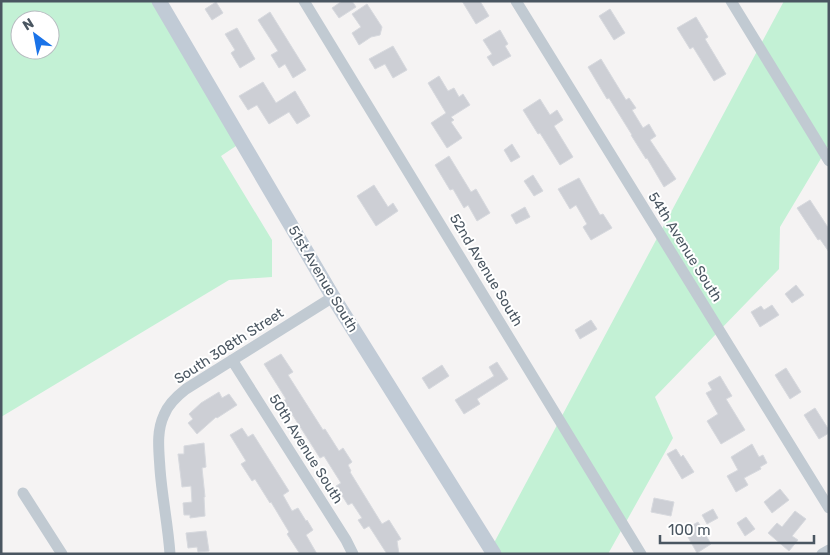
<svg xmlns="http://www.w3.org/2000/svg" width="830" height="555" font-family="Rubik,sans-serif">
	<style>
		.green { fill: #c3f1d5; fill-rule: evenodd }
		.building { fill: #cdcfd5; stroke: #d7d9de }
		.lines { fill: none; stroke-linecap: round; stroke-linejoin: round }
		.street { stroke: #c1cad2; stroke-width: 11 }
		.secondary { stroke: #c1cbd6; stroke-width: 15 }
		.labels { text-anchor: middle; dominant-baseline: central; stroke-width: 4; stroke-linejoin: round; paint-order: stroke }
		.street-label { font-size: 14px; fill: #4a5661; stroke: #fff }
	</style>
	<rect width="100%" height="100%" fill="#f5f3f3"/>
	<path class="green" d="M1,1h158l83,141 -21,14 51,84v37l-43,3 -228,137zM20,20h30v30h-30z
		M784,1h45v144l-49,82 -1,42 -124,128 18,41 -65,116h-120z"/>
	<path class="building" d="M342,1h10l4,6 -17,11 -7,-10z
		M462,1h18l9,15 -13,8z
		M216,2l7,11 -11,7 -7,-11z
		M367,4l15,23 -2,8 -9,2 -12,8 -7,-12 9,-6 -9,-13z
		M610,9l15,24 -11,7 -15,-24z
		M270,12l36,58 -13,8 -8,-14 -6,4 -8,-13 7,-4 -20,-31z
		M696,17l12,20 -3,2 21,35 -12,7 -21,-34 -3,2 -13,-21z
		M237,28l18,31 -15,9 -9,-15 4,-3 -10,-16z
		M500,30l8,14 -3,2 6,10 -18,10 -6,-9 5,-3 -9,-14z
		M393,46l14,24 -14,8 -8,-14 -10,5 -6,-10z
		M601,59l25,41 3,-2 7,10 -4,2 11,18 6,-4 7,12 -6,4 26,39 -12,8 -17,-29 -1,1 -15,-24h1l-23,-37 -2,1 -19,-32z
		M439,76l9,15 6,-3 5,9 4,-3 7,11 -19,12 3,3 -3,2 11,16 -15,10 -16,-25 15,-10 -18,-30z
		M263,82l13,21 19,-12 15,25 -13,8 -8,-12 -20,12 -12,-19 -9,5 -9,-14z
		M540,99l10,16 7,-5 6,10 -9,6 19,31 -13,8 -20,-32 -2,1 -15,-24z
		M512,144l8,13 -9,5 -7,-12z
		M449,156l22,36 5,-3 14,24 -13,8 -9,-16 -4,3 -11,-19 -3,1 -15,-25z
		M533,175l10,16 -9,5 -10,-15z
		M579,178l21,37 3,-1 9,14 -21,12 -8,-13 4,-3 -11,-19 -6,4 -12,-20z
		M374,185l14,22 5,-4 5,8 -22,15 -19,-30z
		M810,200l19,29v23l-9,-13 -2,1 -21,-32z
		M525,207l5,10 -14,7 -5,-9z
		M796,285l8,10 -12,8 -7,-9z
		M772,305l7,10 -19,12 -9,-15 10,-6 3,4z
		M591,320l6,9 -17,10 -5,-9z
		M281,354l12,18 -5,3 35,55 2,-1 14,22 4,-3 9,14 -4,3 3,6 -1,1 32,52 7,-4 12,19 -4,2 2,13h-12l-18,-28 -5,3 -6,-9 4,-2 -10,-15 -4,2 -12,-19 5,-3 -17,-27 -4,2 -30,-47 -2,1 -6,-10 4,-3 -22,-35z
		M497,362l11,17 -31,20 3,5 -16,10 -9,-14 39,-24 -5,-9z
		M442,365l7,11 -20,13 -7,-11z
		M786,368l15,24 -11,7 -15,-24z
		M720,376l12,20 -6,3 19,31 -24,14 -14,-23 11,-7 -12,-21 6,-3 -4,-7z
		M219,392l3,6 7,-4 8,11 -20,13 -1,-1 -19,17 -9,-11 5,-4 -4,-5 12,-11z
		M815,408l14,22v3l-10,6 -15,-24z
		M242,428l6,9 5,-3 36,57 -6,4 9,16 6,-3 8,13 1,-1 6,10 -7,5 11,19h-17l-13,-20 2,-2 -18,-30 -1,1 -15,-24 -3,2 -11,-17 5,-3 -16,-26z
		M204,443l2,24 -4,1 3,29h-1l1,19 -15,2v-3h-6l-1,-12 9,-1 -1,-16 -9,1 -4,-33h6v-8z
		M752,444l7,13 4,-2 4,8 -7,4 1,2 -17,9 4,7 -12,7 -9,-16 11,-6 -7,-13z
		M676,449l5,8 2,-2 11,17 -12,7 -15,-25z
		M780,489l9,11 -17,13 -8,-11z
		M654,498l20,4 -3,14 -20,-4z
		M713,509l5,9 -11,6 -5,-9z
		M795,511l11,8 -14,17 6,4 -9,11 -21,-18 9,-10 5,4z
		M746,517l9,12 -10,7 -8,-13z
		M698,522l13,22 -14,9 -13,-23z
		M206,531l3,20 -11,1 -1,-5 -9,1 -2,-15z"/>
	<g class="lines">
		<path class="street" d="M304,1l337,553
			M516,1l313,507
			M731,1l98,160
			M232,360l114,180 7,14
			M23,493l39,61
			M170,554c-2,-29 -8,-57 -10,-85 -1,-18 -4,-37 4,-54 4,-11 13,-19 22,-26l147,-92
			M822,554l7,-4"/>
		<path class="secondary" d="M159,1l174,296 161,257"/>
	</g>
	<g class="labels">
		<g class="street-label">
			<text transform="translate(685 247) rotate(58)">54th Avenue South</text>
			<text transform="translate(486 270) rotate(59)">52nd Avenue South</text>
			<text transform="translate(323 279) rotate(59)">51st Avenue South</text>
			<text transform="translate(229 346) rotate(-33)">South 308th Street</text>
			<text transform="translate(306 449) rotate(58)">50th Avenue South</text>
		</g>
	</g>
	<rect width="830" height="555" fill="none" stroke="#4a5661" stroke-width="5"/>
	<g transform="translate(35 35) rotate(328)"><circle r="24" fill="#ffffff" stroke="#b7bbc0"/>
	<path d="M0-4L9 19L0 12L-9 19Z" fill="#1a73e8"/>
	<text y="-8" font-size="14" font-weight="bold" text-anchor="middle" fill="#4a5661">N</text>
	</g>
	<path d="M660 535v8h154v-8" fill="none" stroke="#4a5661" stroke-width="2.5"/>
	<text x="668" y="535" font-size="15" fill="#4a5661" stroke="#ffffff" stroke-width="4" paint-order="stroke">100 m</text>
</svg>
